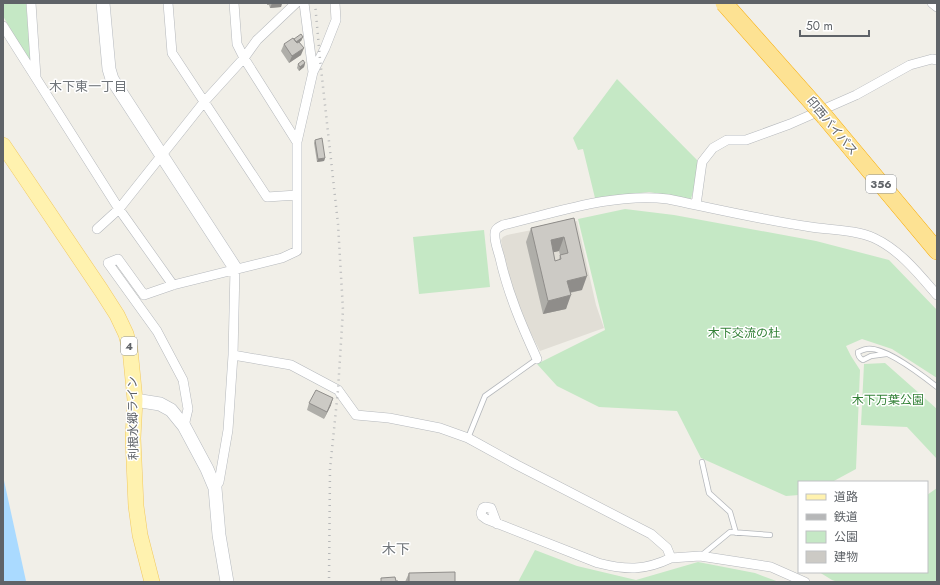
<svg xmlns="http://www.w3.org/2000/svg" width="940" height="585" font-family="Jost,'Noto Sans JP',sans-serif">
	<style>
		.education { fill: #e1ded6 }
		.green { fill: #c5e8c5 }
		.water { fill: #aadaff }
		.lines { fill: none; stroke-linecap: round; stroke-linejoin: round }
		.lane-casing { stroke: #b5b8bc; stroke-width: 6 }
		.street-casing { stroke: #b5b8bc; stroke-width: 10 }
		.secondary-casing { stroke: #b6babf; stroke-width: 14 }
		.primary-casing { stroke: #f2c960; stroke-width: 16 }
		.highway-casing { stroke: #f9ab00; stroke-width: 18 }
		.lane { stroke: #fff; stroke-width: 4.5 }
		.street { stroke: #fff; stroke-width: 9 }
		.secondary { stroke: #fff; stroke-width: 13 }
		.primary { stroke: #fff2af; stroke-width: 15 }
		.highway { stroke: #fde293; stroke-width: 17 }
		.rail { stroke: #b6b7b8; stroke-width: 2.5; stroke-dasharray: 1 5; stroke-linecap: butt }
		.highway-bridge-casing { stroke: #f9ab00; stroke-width: 18; stroke-linecap: butt }
		.highway-bridge { stroke: #fde293; stroke-width: 17 }
		.wall { fill: #afaea9; fill-rule: evenodd }
		.shaded-wall { fill: #8f8d8a }
		.building { fill: #cccac5; stroke: #8f8d8a; fill-rule: evenodd }
		.labels { text-anchor: middle; dominant-baseline: central; stroke-width: 3; stroke-linejoin: round; paint-order: stroke }
		.shield { fill: #fff; stroke: #8f9295; stroke-width: 1 }
		.shield-label { font-size: 11px; font-weight: bold; fill: #5f6368 }
		.street-label { font-size: 12px; fill: #5f6368; stroke: #fff }
		.park-label { font-size: 12px; fill: #348238; stroke: #fff }
		.neighbourhood-label { font-size: 13px; fill: #70757a; stroke: #fff }
		.quarter-label { font-size: 14px; fill: #70757a; stroke: #fff }
	</style>
	<rect width="100%" height="100%" fill="#f1efe8"/>
	<path class="education" d="M577,221l19,84 8,23 -64,23 -16,-31 -16,-42 -7,-38 2,-3 4,-2z"/>
	<path class="green" d="M3,3h23l5,61 -28,-48z
		M617,79l80,81 3,6 -9,33 -42,-7 -54,6 -12,-49 -5,1 -5,-12z
		M625,209l49,6 142,26 73,19 48,50v68l-45,-29 -30,-10 -16,7 5,10 9,14 -4,99 -24,13h-33v13l-13,1 -85,-38 -24,-47 -78,-4 -42,-21 -20,-22 68,-34 -27,-111z
		M484,230l6,57 -71,7 -6,-57z
		M885,363l52,46v50l-30,-32 -46,-2 3,-61z
		M937,488v94h-99l-6,-2 -13,-8h108v-77z
		M535,550l42,16 59,14 62,-18 57,11 24,9h-261z"/>
	<path class="water" d="M3,476l23,105v1h-23z"/>
	<g class="lines">
		<defs>
			<path id="lane" d="M886,354l-15,2 -8,4c-4,-2 -5,-4 -5,-8 3,-1 6,-3 9,-3 18,-3 56,27 70,38
				M468,438l17,-42 52,-37
				M702,462l7,31 21,19 6,21
				M702,555l28,-23 40,3"/>
			<path id="street" d="M31,3l5,74
				M168,3l4,50 95,144 30,-2
				M234,3l3,41 7,14 53,84
				M932,3l5,4
				M3,26l116,183 54,76
				M313,72l12,-24 11,-28 -1,-17
				M696,205l6,-43 11,-14 14,-8h19l44,-16 66,-29 54,-30 22,-6 5,1
				M97,229l22,-20 85,-107 40,-44 13,-18 39,-37
				M233,355l58,10 47,25 18,25 33,3 51,10 28,10 49,27 134,69 16,14 4,10 29,-2 71,11 34,15
				M537,359c-15,-33 -29,-65 -37,-101 -2,-8 -6,-17 -5,-25 0,-4 4,-6 8,-8 52,-12 111,-33 165,-26 48,10 95,21 143,28 20,3 46,3 63,11 26,12 45,36 63,57
				M184,426l4,-17 -5,-29 -26,-49 -49,-68 10,-4 26,36 29,-10 109,-27 15,-7v-109l16,-70 -9,-69
				M215,488l4,-6 9,-52 5,-75 2,-87
				M497,524l-6,-16 -6,-1 -2,1 -2,5 1,3 4,3 112,44c28,7 46,8 73,-5"/>
			<path id="secondary" d="M103,3l6,66 3,10 123,189
				M135,400l25,4 11,6 13,16 23,43 8,19 4,47 8,47"/>
			<path id="primary" d="M3,145l98,145 16,25 9,19 4,15 5,51 -2,38 3,68 4,29 12,47"/>
			<path id="highway" d="M825,117l112,134"/>
		</defs>
		<use href="#lane" class="lane-casing"/>
		<use href="#street" class="street-casing"/>
		<use href="#secondary" class="secondary-casing"/>
		<use href="#primary" class="primary-casing"/>
		<use href="#highway" class="highway-casing"/>
		<use href="#lane" class="lane"/>
		<use href="#street" class="street"/>
		<use href="#secondary" class="secondary"/>
		<use href="#primary" class="primary"/>
		<use href="#highway" class="highway"/>
		<path class="rail" d="M315,3l5,56 18,165 5,86 -5,80 -8,79 -1,113"/>
		<defs>
			<path id="highway-bridge" d="M724,3l101,114"/>
		</defs>
		<use href="#highway-bridge" class="highway-bridge-casing"/>
		<use href="#highway-bridge" class="highway-bridge"/>
	</g>
	<path class="wall" d="M267,3h15l-1,4 -11,1 -1,-3h-2z
		M303,37l-2,4 -2,1 2,13 -12,8 -8,-12 3,-7z
		M305,63l-1,4 -5,4 -2,-3 1,-4z
		M315,140l10,18 -1,3 -7,1 -3,-19z
		M574,218l8,72 -12,3 -4,16 -23,5 -17,-72 5,-14zM559,251l1,4 -1,5 -4,1 -2,-9z
		M309,403l22,2 -7,14 -17,-9z
		M409,573l46,9h-50z"/>
	<path class="shaded-wall" d="M272,3h10l-1,4 -11,1z
		M303,37l-2,4 -7,4 1,-3z
		M304,48l-3,7 -12,8 3,-7z
		M305,63l-1,4 -5,4 1,-4z
		M325,158l-1,3 -7,1 1,-3z
		M564,237l-5,14 -13,3 5,-14z
		M587,276l-5,14 -20,4 5,-13z
		M571,295l-5,14 -23,5 5,-13z
		M333,398l-2,7 -7,14z"/>
	<path class="building" d="M301,34l2,3 -7,5 -2,-3z
		M293,38l4,5 2,-1 5,6 -12,8 -8,-12z
		M303,60l2,3 -5,4 -2,-3z
		M322,138l3,20 -7,1 -3,-19z
		M574,218l13,58 -20,5 4,14 -23,6 -17,-73zM564,237l4,16 -8,2 1,4 -6,2 -4,-21z
		M316,390l17,8 -6,14 -18,-9z
		M455,572v10h-46v-9z
		M395,577l1,4h2v1h-17v-4z"/>
	<g class="labels">
		<g class="shield">
			<rect x="866" y="175" width="30" height="18" rx="3"/>
			<rect x="121" y="337" width="16" height="18" rx="3"/>
		</g>
		<g class="shield-label">
			<text x="881" y="184">356</text>
			<text x="129" y="346">4</text>
		</g>
		<g class="street-label">
			<text transform="translate(832 126) rotate(50)">印西バイパス</text>
			<text transform="translate(133 418) rotate(-91)">利根水郷ライン</text>
		</g>
		<g class="park-label">
			<text x="744" y="333">木下交流の杜</text>
			<text x="888" y="400">木下万葉公園</text>
		</g>
		<g class="neighbourhood-label">
			<text x="88" y="86">木下東一丁目</text>
		</g>
		<g class="quarter-label">
			<text x="396" y="549">木下</text>
		</g>
	</g>
	<rect width="940" height="585" fill="none" stroke="#5f6368" stroke-width="8"/>
	<rect x="798" y="481" width="130" height="92" fill="#ffffff" stroke="#bfc1c3"/>
	<rect x="806" y="494" width="20" height="6" fill="#fff2af" stroke="#bfc1c3"/>
	<text x="834" y="501" font-size="12" fill="#5f6368">道路</text>
	<rect x="806" y="514" width="20" height="6" fill="#b6b7b8" stroke="#bfc1c3"/>
	<text x="834" y="521" font-size="12" fill="#5f6368">鉄道</text>
	<rect x="806" y="531" width="20" height="12" fill="#c5e8c5" stroke="#bfc1c3"/>
	<text x="834" y="541" font-size="12" fill="#5f6368">公園</text>
	<rect x="806" y="551" width="20" height="12" fill="#cccac5" stroke="#bfc1c3"/>
	<text x="834" y="561" font-size="12" fill="#5f6368">建物</text>
	<path d="M800 30v6h69v-6" fill="none" stroke="#5f6368" stroke-width="2"/>
	<text x="806" y="30" font-size="12" fill="#5f6368" stroke="#ffffff" stroke-width="3" paint-order="stroke">50 m</text>
</svg>
